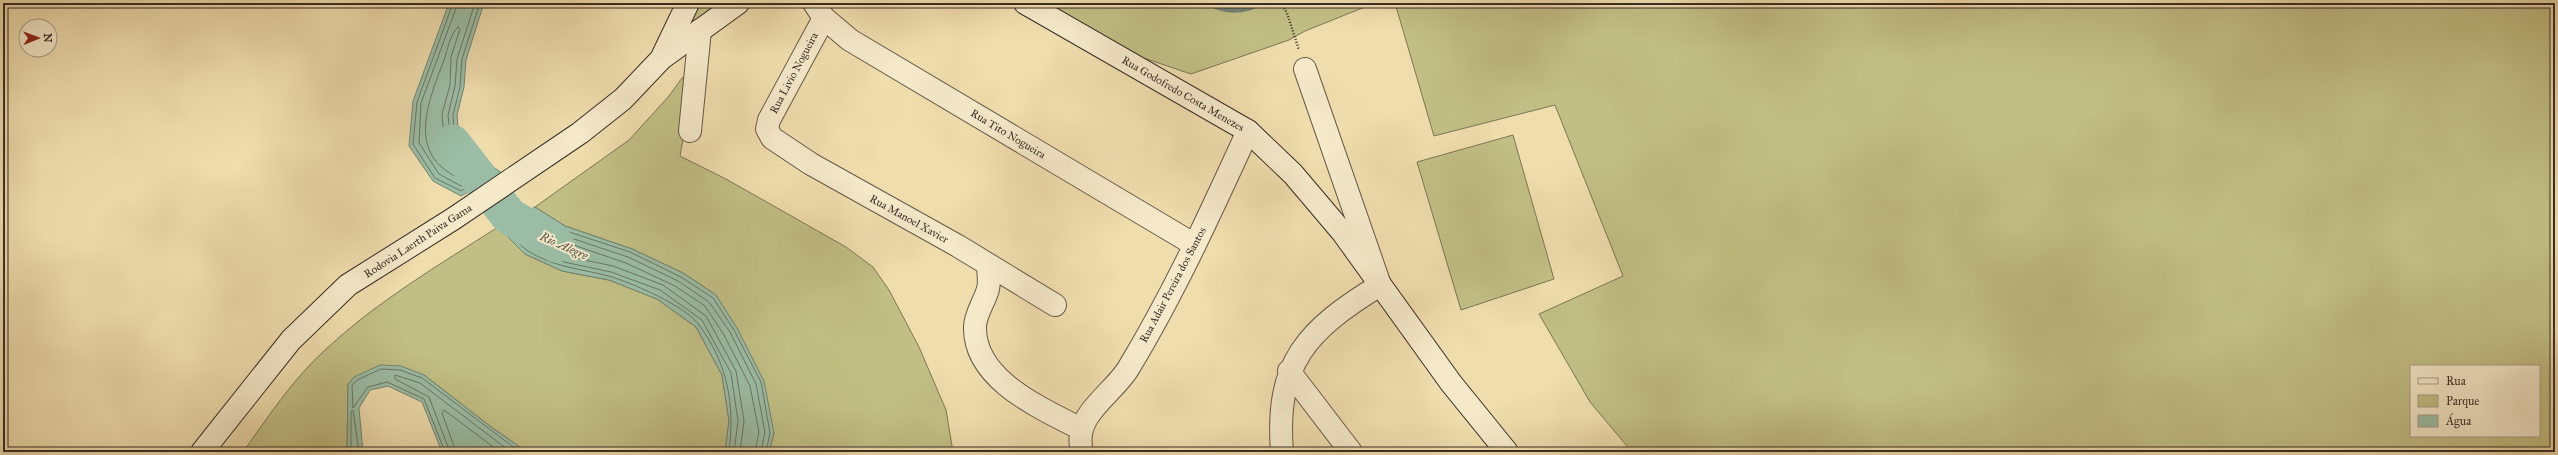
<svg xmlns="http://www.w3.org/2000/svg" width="2558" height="455" font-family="'IM FELL Great Primer',serif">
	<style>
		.green { fill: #c1bf85; stroke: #7c7655; fill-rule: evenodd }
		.water { fill: #9bbda6; stroke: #738372 }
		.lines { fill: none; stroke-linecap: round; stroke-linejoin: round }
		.shore { stroke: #6a7566; stroke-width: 1 }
		.stream { stroke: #738372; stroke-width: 6 }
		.river { stroke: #9bbda6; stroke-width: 37 }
		.street-casing { stroke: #665947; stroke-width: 24 }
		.secondary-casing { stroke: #382d25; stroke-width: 24 }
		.path { stroke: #382d25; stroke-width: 2.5; stroke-dasharray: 1 2; stroke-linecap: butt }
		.street { stroke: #f5e9ca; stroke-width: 22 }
		.secondary { stroke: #f5e9ca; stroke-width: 22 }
		.labels { text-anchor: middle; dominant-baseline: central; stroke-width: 4; stroke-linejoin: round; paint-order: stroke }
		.street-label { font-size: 11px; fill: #382d25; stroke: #f5e9ca }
		.water-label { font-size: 12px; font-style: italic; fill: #515145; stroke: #f5e9ca }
	</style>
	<rect width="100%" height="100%" fill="#efddae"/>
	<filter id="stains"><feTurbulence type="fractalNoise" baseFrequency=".005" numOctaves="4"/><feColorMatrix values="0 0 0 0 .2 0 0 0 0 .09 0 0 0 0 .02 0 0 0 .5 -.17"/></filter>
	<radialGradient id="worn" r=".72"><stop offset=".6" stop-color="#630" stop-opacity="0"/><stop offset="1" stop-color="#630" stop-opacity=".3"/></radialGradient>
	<path class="green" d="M696,3h27l-43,33z
		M1050,3h325l-70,28 -16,9 -98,34 -71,-24z
		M1395,3h1160v449h-923l-42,-50 -51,-88 84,-38 -68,-171 -121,31zM2411,366h128v70h-128z
		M689,76l4,8 -13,72 46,23 120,68 27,20 16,23 30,57 27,63 7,42h-184l5,-19 -58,-138 -33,-22 -51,-24 -67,-23 -30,-19 94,-67 40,-44 13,-18z
		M1513,135l41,144 -93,31 -44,-148z
		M498,227l27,27 37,17 47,9 48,19 39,28 26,48 7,46 -4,31h-198l-36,-25 -67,-52 -76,9 -1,68h-104c25,-35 50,-73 82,-102 51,-48 114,-85 173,-123z"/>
	<path class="water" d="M449,3h35l-18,57 -2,27 -7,28 2,24 17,16 26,18 -41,23 -28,-15 -24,-35 4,-45z
		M535,207l30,19 67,23 51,24 33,22 21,33 27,53 10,52 -5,19h-44l4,-31 -7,-46 -26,-48 -39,-28 -48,-19 -47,-9 -37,-17 -27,-27z
		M380,365l21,1 23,9 67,52 36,25h-85l-20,-50 -34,-16 -18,4 -11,18 4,44h-16l1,-68 6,-7z"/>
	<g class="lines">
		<path class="shore" d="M453,3l-36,99 -4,42 22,34 26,13 32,-18 -19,-15 -19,-19 -2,-24 7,-28 2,-28 18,-56
			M458,3l-37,100 -2,40 20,31 22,12 23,-14 -33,-28 -3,-29 7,-29 2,-27 18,-56
			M458,27l2,2 -9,28 -1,28 -8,29 3,32 27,25 -11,8c-56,-24 -33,-76 -17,-119 3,-9 7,-28 14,-33z
			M351,452v-40l2,-2 6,42
			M445,452l-21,-53 -37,-17 -19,5 -15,21 -1,-23 5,-5 24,-11 19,1 22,8 98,74
			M450,452l-21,-55 -34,-18v-4l25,8 91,69
			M456,452l-14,-39 2,-3 56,42
			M729,452c6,-47 -1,-88 -30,-127 -13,-19 -67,-42 -90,-49 -28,-7 -56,-9 -81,-25 -8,-5 -15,-15 -22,-22l1,-2 28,-15 28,18 67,22 51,25 32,21 21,32 27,52 9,51 -4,19
			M734,452l4,-31 -7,-48 -29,-53 -42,-30 -49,-18 -47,-10 -33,-16 -16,-16v-2l20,-10 27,17 66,22 50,24 31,21 21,30 26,52 9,48 -4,20
			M740,452l4,-31 -8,-50 -30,-55 -43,-31 -50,-19 -47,-10 -32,-15 -9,-12 10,-5 24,16 67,23 49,23 30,20 19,29 26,51 9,46 -4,20"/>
		<path class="stream" d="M1209,3c16,9 35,9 51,0"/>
		<path class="river" d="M452,143l57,73 47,28"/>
		<defs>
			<path id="street" d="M814,3l10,15 26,22 345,205
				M824,18l-55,102 -2,9 5,9 39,26 147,82 97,59
				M690,131l10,-101
				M988,265c0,7 2,17 0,24 -3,12 -13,25 -13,38 -1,53 66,81 106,102
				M1289,371l62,81
				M1082,452c-10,-37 29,-56 46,-83 46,-76 83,-157 120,-238
				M1282,452c-7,-90 25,-122 98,-167l-75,-216"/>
			<path id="secondary" d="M1025,3l223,128 45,43 50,59 108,150 56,69
				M663,55l25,-52
				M202,452l89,-112 57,-55 105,-66 127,-86 43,-34 39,-41 76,-55"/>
		</defs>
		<use href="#street" class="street-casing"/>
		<use href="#secondary" class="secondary-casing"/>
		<path class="path" d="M1281,3l6,10 12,37"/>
		<use href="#street" class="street"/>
		<use href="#secondary" class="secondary"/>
	</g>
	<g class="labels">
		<g class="street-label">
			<text transform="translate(794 73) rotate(-62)">Rua Livio Nogueira</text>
			<text transform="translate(1183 94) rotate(30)">Rua Godofredo Costa Menezes</text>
			<text transform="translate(1008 134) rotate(31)">Rua Tito Nogueira</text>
			<text transform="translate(909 219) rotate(29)">Rua Manoel Xavier</text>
			<text transform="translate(418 241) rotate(-33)">Rodovia Laerth Paiva Gama</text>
			<text transform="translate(1173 285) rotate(-62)">Rua Adair Pereira dos Santos</text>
		</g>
		<g class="water-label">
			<text transform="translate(564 246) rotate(24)">Rio Alegre</text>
		</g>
	</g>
	<rect width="2558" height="455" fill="none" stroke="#efddae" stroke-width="16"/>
	<rect x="4" y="4" width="2550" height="447" fill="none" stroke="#382d25" stroke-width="2"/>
	<rect x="8" y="8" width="2542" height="439" fill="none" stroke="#382d25"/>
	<rect x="2410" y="365" width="130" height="72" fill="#f5e9ca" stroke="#a99e88"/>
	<rect x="2418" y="378" width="20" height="6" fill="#f5e9ca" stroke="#a99e88"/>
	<text x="2446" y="385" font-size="12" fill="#382d25">Rua</text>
	<rect x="2418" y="395" width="20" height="12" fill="#c1bf85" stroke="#a99e88"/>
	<text x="2446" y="405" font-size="12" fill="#382d25">Parque</text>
	<rect x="2418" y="415" width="20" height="12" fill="#9bbda6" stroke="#a99e88"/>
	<text x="2446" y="425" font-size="12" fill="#382d25">Água</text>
	<g transform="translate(38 38) rotate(89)"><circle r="19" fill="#f5e9ca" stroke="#a99e88"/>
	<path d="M0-3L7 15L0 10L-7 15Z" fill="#8f2418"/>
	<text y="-6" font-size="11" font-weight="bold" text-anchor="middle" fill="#382d25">N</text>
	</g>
	<rect width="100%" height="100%" filter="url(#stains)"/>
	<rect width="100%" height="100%" fill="url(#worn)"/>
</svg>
